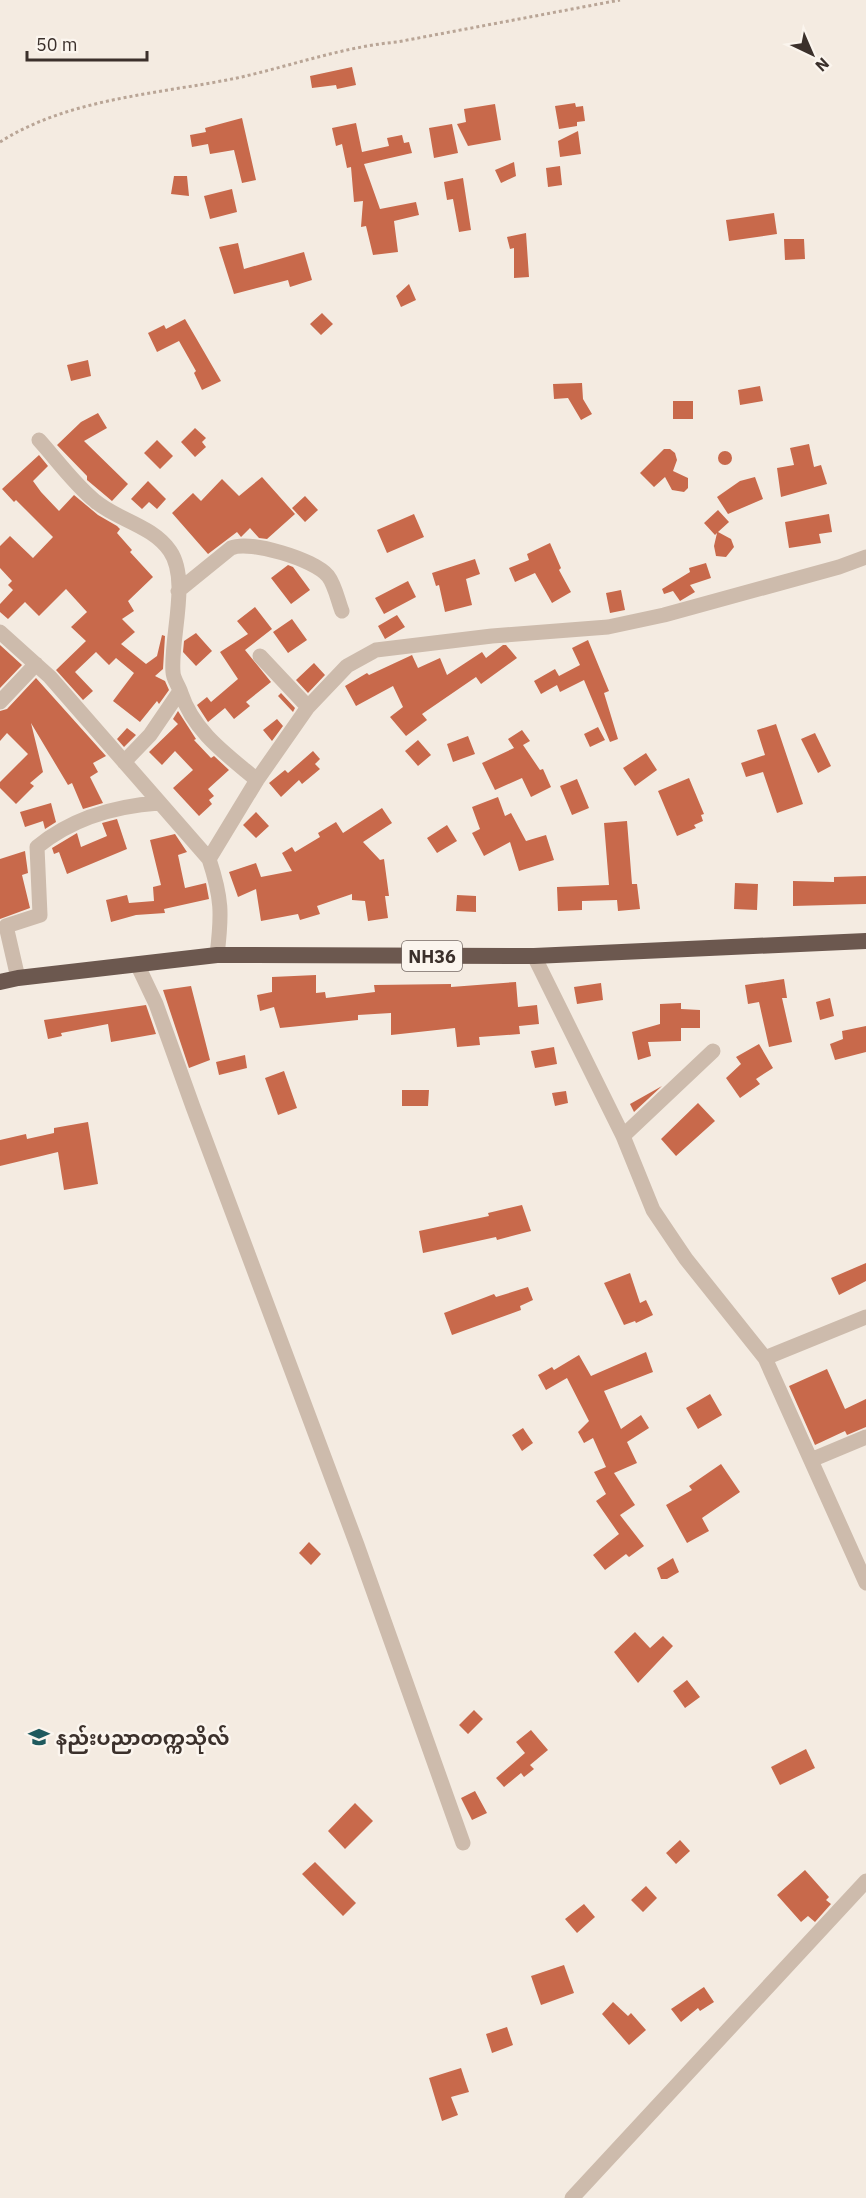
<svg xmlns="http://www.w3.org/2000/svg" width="866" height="2198" font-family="'IBM Plex Sans','Noto Sans Myanmar',sans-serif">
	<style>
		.building { fill: #c8694b }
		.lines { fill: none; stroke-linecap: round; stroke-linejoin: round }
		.path { stroke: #b9a596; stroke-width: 3; stroke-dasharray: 3 3; stroke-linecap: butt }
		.minor { stroke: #cdbbac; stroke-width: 15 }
		.trunk { stroke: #6c584f; stroke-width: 16 }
		.labels { text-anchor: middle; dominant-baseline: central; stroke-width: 5; stroke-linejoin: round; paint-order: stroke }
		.shield { fill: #fbf5ee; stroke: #756b66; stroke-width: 1.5 }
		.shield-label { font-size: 18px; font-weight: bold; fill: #3b302b }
		.poi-label { font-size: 20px; font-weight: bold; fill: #3b302b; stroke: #fbf5ee; text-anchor: start }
	</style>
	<rect width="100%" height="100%" fill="#f4ebe1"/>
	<path class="building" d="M352,67l4,18 -19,4 -1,-4 -24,3 -2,-12z
		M575,103l1,4 7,-1 2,15 -8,1v4l-18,3 -4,-23z
		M495,104l6,36 -33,6 -11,-22 9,-2 -2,-13z
		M242,118l14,62 -14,3 -8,-33 -24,4 -2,-10 -16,3 -2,-12 16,-3 -1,-4z
		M356,123l6,29 27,-6 -2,-8 15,-3 2,8 5,-1 3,11 -48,11 16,45 36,-7 3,13 -25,6 4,31 -25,3 -7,-29 -5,1 2,-26 -9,1 -3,-35 -4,1 -5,-24 -6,2 -4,-18z
		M452,124l6,29 -24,5 -5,-30z
		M578,131l3,23 -21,3 -2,-16z
		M514,162l2,14 -15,7 -6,-13z
		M560,166l2,19 -14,2 -2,-19z
		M174,176h13l2,20 -18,-2z
		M463,178l8,52 -12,2 -6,-33 -6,1 -3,-18z
		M232,189l5,23 -27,7 -6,-23z
		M774,213l3,21 -48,7 -3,-21z
		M526,233l3,44 -15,1v-30l-4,1 -3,-12z
		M784,239h20l1,20 -20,1z
		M238,243l6,26 60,-17 8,28 -22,7 -2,-7 -54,14 -15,-47z
		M409,284l7,16 -15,7 -5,-11z
		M322,313l11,11 -12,11 -11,-11z
		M185,319l36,62 -19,9 -8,-17 2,-2 -17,-30 -22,11 -9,-19 16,-8 2,4z
		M88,360l3,16 -20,5 -4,-16z
		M582,383l1,16 9,15 -11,6 -13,-22 -14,1 -1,-15z
		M760,386l3,15 -23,4 -2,-15z
		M673,401h20v18h-20z
		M98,413l9,15 -23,13 44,43 -16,17 -25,-21v-4l-30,-31 24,-23z
		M195,428l11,10 -4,4 4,5 -11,10 -14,-15z
		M157,440l16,16 -13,13 -16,-16z
		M809,444l5,23 7,-2 6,19 -46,13 -4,-29 17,-3 -4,-17z
		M664,449h6l5,4 2,7 -4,11 15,7v10l-4,4 -12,-2 -7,-13 -11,10 -14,-14z
		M718 458a7 7 0 1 1 14 0a7 7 0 1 1-14 0Z
		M39,455l9,11 -15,15 8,11 18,19 15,-16 24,20 19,11 3,3 -3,4 15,17 -2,2 23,25 -25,24 6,10 -12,8 13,13 -14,12 25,20 11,-8 5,-21 3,1 -2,33 -8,7 10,5 4,9 -10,14 -2,-3 -17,21 -27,-21 21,-28 -18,-15 -7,7 -13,-13 -21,20 18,19 -10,9 -27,-30 30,-29 -15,-14 16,-15 -21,-23 -27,27 -14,-14 -17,17 -8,-7v-8l13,-14 -5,-5 4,-4 -12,-13v-22l10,-10 23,22 20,-21 -37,-37 -2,2 -12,-13z
		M262,477l33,37 -28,25 -8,-1 -9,-10 -9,9 -4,-5 -29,22 -36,-41 21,-20 8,8 21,-22 17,17z
		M755,477l8,22 -35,15 -11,-17 23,-16z
		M148,481l18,18 -9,10 -8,-7 -7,7 -11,-10z
		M305,496l13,14 -13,12 -13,-14z
		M718,510l11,12 -11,10 13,7 3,8 -8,10 -10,-1 -2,-10 3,-13 -2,2 -11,-12z
		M414,514l10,23 -37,16 -10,-23z
		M829,514l3,18 -13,2 2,9 -32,5 -4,-26z
		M550,543l11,25 -2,2 12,22 -19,11 -17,-30 -20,9 -6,-14 20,-8 -2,-6z
		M475,559l5,15 -14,5 6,26 -27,7 -6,-27 -3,1 -4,-13z
		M706,563l5,15 -21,7 5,7 -15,9 -7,-10 -9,3 -2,-5 28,-17 -1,-4z
		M288,565l5,2 17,23 -19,14 -20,-26z
		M408,581l8,16 -32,17 -9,-16z
		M621,590l4,20 -15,3 -4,-20z
		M255,607l17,22 -27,21 26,32 -25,20 4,4 -16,13 -9,-11 -17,14 -11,-17 10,-8 4,5 27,-23 -18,-27 28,-18 -11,-13z
		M397,615l8,12 -20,12 -7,-13z
		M292,619l15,21 -19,13 -15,-21z
		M196,633l16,18 -16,15 -13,-14 1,-11z
		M588,640l21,51 -5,2 14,46 -8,3 -26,-62 -24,12 -3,-7 -16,9 -7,-13 21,-12 4,7 21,-11 -8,-17z
		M0,645l22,20 -22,23z
		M503,645h3l11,13 -36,26 -5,-7 -54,37 5,6 -21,16 -16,-19 13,-10 -10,-21 -37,20 -11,-20 22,-13 2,2 43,-20 6,13 22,-10 7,17 35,-23 4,6z
		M314,663l11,12 -17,18 -12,-13z
		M36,678l70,78 -13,7 5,9 -8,5 13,26 -20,6 -11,-26 -4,2 -37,-62 12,49 -13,11 4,3 -18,18 -16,-16v-6l28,-28 -21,-21 -7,8v-30l7,-2z
		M281,693l14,15 -2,4 -15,-16z
		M178,711l18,28 -2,1 17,18 3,-2 15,14 -21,19 6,7 -5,4 3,4 -13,12 -26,-28 20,-18 -18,-19 -13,14 -13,-13 29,-28 -5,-5z
		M277,719l6,7 -11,15 -9,-11z
		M776,724l27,80 -26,9 -14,-41 -17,5 -5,-14 24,-8 -8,-25z
		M598,727l7,13 -15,7 -6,-13z
		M127,728l9,7 -12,12 -7,-8z
		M522,730l8,11 -7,4 17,25 3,-1 8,18 -20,10 -9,-19 -27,12 -13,-27 32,-15 -6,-9z
		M815,733l16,33 -13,7 -17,-34z
		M468,736l7,18 -22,8 -6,-18z
		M418,740l13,15 -13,11 -13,-15z
		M313,751l7,8 -5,5 5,5 -18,15 -3,-4 -18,17 -12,-14 16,-13 3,3z
		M646,753l11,17 -22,16 -12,-18z
		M689,778l15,36 -3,1 2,6 -9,4 2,3 -19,8 -19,-45z
		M577,779l12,29 -17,7 -12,-29z
		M498,797l7,19 6,-3 15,28 20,-6 8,25 -35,11 -9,-29 -26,14 -12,-23 8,-4 -8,-22z
		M51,803l5,19 -11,7 -2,-8 -18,6 -5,-15z
		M382,808l10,15 -29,19 17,18 4,-1 5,37h-4l3,22 -20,3 -3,-20 -13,-1v-6l-35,12 3,8 -20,6 -2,-6 -37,7 -5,-32 -18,8 -9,-25 27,-9 5,14 31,-6 -10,-18 10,-6 3,5 25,-15 -2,-4 18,-11 7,11z
		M256,812l13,14 -13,12 -13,-13z
		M117,819l10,30 -60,25 -8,-22 -5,2 -2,-6 25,-15 4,14 26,-11 -5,-13z
		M627,821l5,63h5l3,25 -22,2 -1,-11 -35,1v9l-24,1 -1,-24 52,-2 -5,-62z
		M447,825l10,16 -20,12 -10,-15z
		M175,834l12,18 -9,3 7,33 21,-5 3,16 -45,10 1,4 -29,2 -25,7 -5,-22 21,-5 2,8 25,-2 -1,-14 8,-2 -11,-45z
		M25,851l3,22 -6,2 8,33 -30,11v-60z
		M866,876v28l-73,2v-25l41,1v-5z
		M735,883l23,1 -1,26 -23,-1z
		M457,895l19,1v16l-20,-1z
		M316,975v18l9,-1 1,6 49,-6 -1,-7 77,-1v3l65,-5 2,25 19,-2 2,19 -20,2 1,8 -41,3 1,8 -23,2 -2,-19 -64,7v-22l-33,2v5l-78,8 -6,-21 -14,4 -3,-16 15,-3v-15z
		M784,979l3,19h-5l10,44 -23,5 -10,-45 -11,2 -3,-19z
		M601,983l2,17 -26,4 -3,-17z
		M191,986l19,74 -21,8 -26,-78z
		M830,998l4,18 -14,4 -4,-18z
		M681,1003v6l19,1v18h-19v13l-33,1 3,14 -13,4 -6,-28 28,-8v-20z
		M146,1005l10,29 -45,8 -3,-18 -47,9 1,3 -14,3 -4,-19z
		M866,1026v26l-31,8 -5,-16 13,-5 -1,-8z
		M759,1044l14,24 -17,11 4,5 -20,14 -14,-20 15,-14 -5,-7z
		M554,1047l3,17 -22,4 -4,-17z
		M245,1055l2,13 -28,7 -3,-13z
		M284,1071l13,37 -19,7 -13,-37z
		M662,1086l-28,26 -4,-8z
		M402,1090h27l-1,16h-26z
		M566,1091l2,12 -13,3 -3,-13z
		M698,1103l17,18 -39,35 -15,-17z
		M88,1122l10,62 -34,6 -6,-38 -58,14v-26l26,-6 1,5 27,-6v-5z
		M522,1205l9,26 -34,9 -1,-3 -73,16 -4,-22 70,-15 -1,-3z
		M866,1263v18l-27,14 -8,-17z
		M630,1273l10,30 6,-3 7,15 -17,8 -1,-2 -11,4 -20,-42z
		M528,1287l5,13 -13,6 1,4 -69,25 -8,-22 50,-19 2,3z
		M646,1352l7,20 -49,19 17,38 20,-14 8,13 -22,14 10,21 -23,10 21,32 -15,10 24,31 -15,11 -3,-3 -21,16 -12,-15 26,-21 -23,-33 10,-7 -12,-22 12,-5 -13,-29 -9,5 -6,-11 11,-11 -22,-43 -21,12 -8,-15 14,-8 2,3 25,-15 12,21z
		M827,1369l18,40 21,-10v28l-19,8 -2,-4 -30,14 -26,-59z
		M710,1394l12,21 -24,14 -12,-21z
		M523,1428l10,15 -11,8 -10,-16z
		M721,1464l19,28 -38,26 7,13 -22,12 -21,-38 26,-15 -3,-4z
		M309,1542l12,12 -10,11 -12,-12z
		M673,1558l6,14 -12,7h-6l-4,-11z
		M635,1632l15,16 13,-12 10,10 -35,37 -24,-31z
		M687,1680l13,17 -15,11 -12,-17z
		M474,1710l9,9 -15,15 -9,-9z
		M531,1730l17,20 -18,15 4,4 -10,8 -3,-4 -17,14 -8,-9 29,-25 -9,-11z
		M806,1749l9,19 -35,17 -9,-18z
		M475,1791l12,22 -15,7 -11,-22z
		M355,1803l18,18 -28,28 -17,-18z
		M680,1840l10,11 -14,13 -10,-11z
		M315,1862l41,41 -13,13 -41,-42z
		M805,1870l24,27 -3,3 5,4 -16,18 -7,-6 -7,6 -24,-27z
		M646,1886l11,12 -14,14 -12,-12z
		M584,1904l11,13 -18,16 -12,-14z
		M564,1965l10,28 -33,12 -10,-29z
		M704,1987l10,15 -14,9 -2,-3 -17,14 -10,-13z
		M613,2002l15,14 3,-3 15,17 -17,15 -27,-31z
		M507,2027l6,18 -21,8 -6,-19z
		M461,2068l8,24 -18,5 7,18 -16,6 -13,-43z"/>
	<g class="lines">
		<path class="path" d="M0,142c69,-44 159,-48 237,-64 54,-12 105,-31 160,-36l223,-42"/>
		<path class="minor" d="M39,440c18,20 35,44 56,61 22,19 57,24 75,50 20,29 0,88 3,121 0,7 6,14 8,21 13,39 45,61 76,87
			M178,591l53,-43c19,-8 83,11 97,28 7,9 10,25 14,35
			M0,632l50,45 159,182c13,39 13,55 8,96
			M260,656l48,51
			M0,702l36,-38
			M124,762l26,-27 30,-44
			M209,859l48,-79 51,-73 39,-41 29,-16 116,-14 116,-9 56,-12 175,-48 27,-10
			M534,956l89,180 30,74 33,49 79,99 101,225
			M137,964l19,40 37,103 164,438 106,298
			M18,978l-12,-52 34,-11 -3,-68c34,-28 78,-41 122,-44
			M623,1136l90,-85
			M765,1358l101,-41
			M811,1460l55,-23
			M572,2198l294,-317"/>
		<path class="trunk" d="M0,982l18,-4 199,-23 317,1 332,-15"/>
	</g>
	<defs>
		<symbol id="university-bare" viewBox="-9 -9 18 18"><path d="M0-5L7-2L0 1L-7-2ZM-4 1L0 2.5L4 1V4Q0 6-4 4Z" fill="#1f5a5e" stroke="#fbf5ee" stroke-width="2.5" paint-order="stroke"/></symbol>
	</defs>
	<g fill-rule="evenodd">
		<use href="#university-bare" x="24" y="1722" width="30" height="30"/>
	</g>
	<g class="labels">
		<rect class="shield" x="402" y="941" width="60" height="30" rx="4.5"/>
		<g class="shield-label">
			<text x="432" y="956">NH36</text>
		</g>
		<g class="poi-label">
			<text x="56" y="1737">နည်းပညာတက္ကသိုလ်</text>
		</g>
	</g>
	<g transform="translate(812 54) rotate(136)" stroke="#fbf5ee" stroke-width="4.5" paint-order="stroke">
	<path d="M0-4.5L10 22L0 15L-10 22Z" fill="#3b302b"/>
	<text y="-9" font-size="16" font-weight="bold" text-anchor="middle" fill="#3b302b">N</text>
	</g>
	<path d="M27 51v9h120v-9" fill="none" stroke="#3b302b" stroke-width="3"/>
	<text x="36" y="51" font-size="18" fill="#3b302b" stroke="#fbf5ee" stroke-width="4.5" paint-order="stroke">50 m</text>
</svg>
